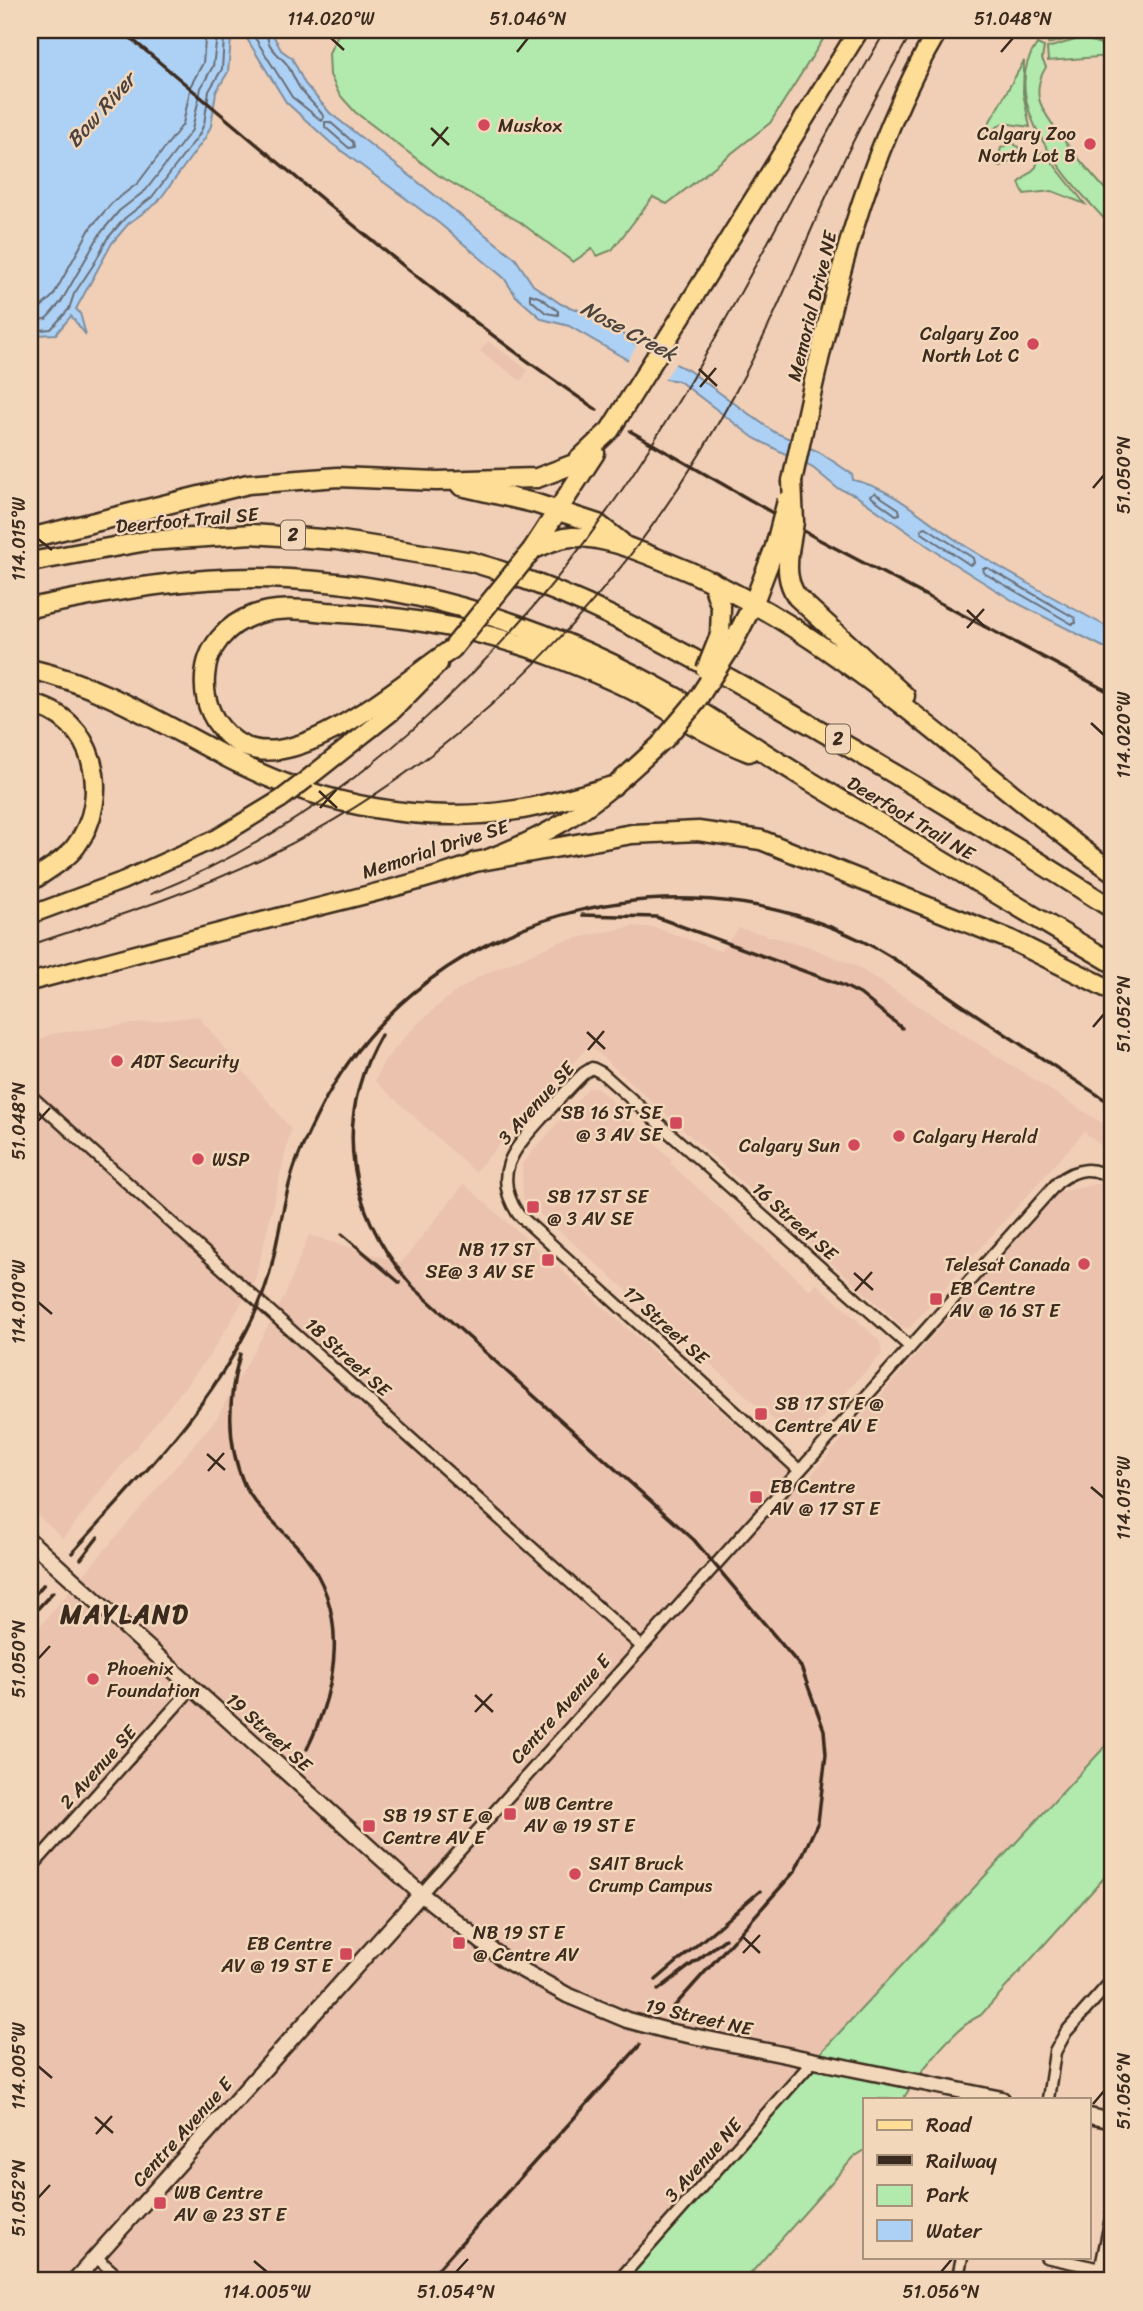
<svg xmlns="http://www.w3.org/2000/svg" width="1143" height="2311" font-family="Sriracha,sans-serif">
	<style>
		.built { fill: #eac2ae }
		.green { fill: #b2e9ac; stroke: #768a65; stroke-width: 2 }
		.water { fill: #add1f5; stroke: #7f8e9f; stroke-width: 2 }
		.pier { fill: #f1cfb6 }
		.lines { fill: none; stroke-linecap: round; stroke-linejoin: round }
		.shore { stroke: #696d74; stroke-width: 2 }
		.street-casing { stroke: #3b2a1e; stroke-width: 15 }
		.secondary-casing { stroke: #3b2a1e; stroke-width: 19 }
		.primary-casing { stroke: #3b2a1e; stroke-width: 21 }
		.highway-casing { stroke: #3b2a1e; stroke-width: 23 }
		.street { stroke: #f3d7ba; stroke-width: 10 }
		.secondary { stroke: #f3d7ba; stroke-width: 14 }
		.primary { stroke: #fedd96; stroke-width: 16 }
		.highway { stroke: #fedd96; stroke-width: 18 }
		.tram { stroke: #3b2a1e; stroke-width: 2 }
		.rail { stroke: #3b2a1e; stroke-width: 3.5 }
		.primary-bridge-casing { stroke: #3b2a1e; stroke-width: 21; stroke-linecap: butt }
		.highway-bridge-casing { stroke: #3b2a1e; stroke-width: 23; stroke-linecap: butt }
		.primary-bridge { stroke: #fedd96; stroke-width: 16 }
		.highway-bridge { stroke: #fedd96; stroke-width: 18 }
		.ticks { fill: none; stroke: #3b2a1e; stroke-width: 2.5 }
		.poi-dot { fill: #d1495b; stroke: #f3d7ba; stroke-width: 2.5 }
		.labels { text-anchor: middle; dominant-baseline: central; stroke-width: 5; stroke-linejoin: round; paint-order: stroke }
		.shield { fill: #f3d7ba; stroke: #725e4d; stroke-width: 2 }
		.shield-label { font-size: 18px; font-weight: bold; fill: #3b2a1e }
		.poi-label { font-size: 19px; fill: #3b2a1e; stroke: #f3d7ba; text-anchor: start }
		.street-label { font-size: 19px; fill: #3b2a1e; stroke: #f3d7ba }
		.water-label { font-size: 21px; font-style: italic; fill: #4c433e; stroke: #f3d7ba }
		.district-label { font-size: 26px; font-weight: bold; letter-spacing: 2px; fill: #3b2a1e; stroke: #f3d7ba }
		.neatline { fill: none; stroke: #3b2a1e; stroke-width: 2.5 }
		.ticks-label { font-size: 18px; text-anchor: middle; fill: #3b2a1e }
	</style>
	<rect width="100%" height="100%" fill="#f1cfb6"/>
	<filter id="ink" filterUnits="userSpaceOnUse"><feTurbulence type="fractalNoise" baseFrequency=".0143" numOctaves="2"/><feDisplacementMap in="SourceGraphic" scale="14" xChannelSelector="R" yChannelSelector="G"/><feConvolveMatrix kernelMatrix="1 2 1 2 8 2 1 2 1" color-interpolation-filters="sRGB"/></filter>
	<g filter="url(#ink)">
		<path class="built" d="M488,341l40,29 -7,11 -41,-30z
			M634,926l23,2 63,23 19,-23 71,19 46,19 257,164v18l-4,4 -25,-20 -174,195 -6,1 -315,-283 -114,127 -100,-91 9,-20 32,-36 31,-27 33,-22 79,-34z
			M198,1016l93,113 -36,152 -46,76 -146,181 -33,-29v-463l21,-12z
			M597,1087l75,73 -2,3 140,127 6,-7 64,58 2,13 -76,81 -13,2 -270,-238 -1,-35 66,-76z
			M1101,1183l12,10v545l-300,323 -195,220h-588v-643l186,-219 68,-122 25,-62 92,28 63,-79 339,300 256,-292z"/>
		<path class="green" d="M340,30h489l-59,93 -103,81 -14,-7 -41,53 -15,6 -5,-7 -19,13 -53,-40 -82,-47 -83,-63 -16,-18 -9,-19 -1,-22z
			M1050,30h33l-3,6 -32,8z
			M1082,38l31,10v13l-3,2v-7l-62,5 -1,-13z
			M1037,44l7,3 -2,12 4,8c-6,9 -9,21 -7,31 4,23 57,81 74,100v30c-38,-40 -120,-124 -76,-184z
			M1024,61l-1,32 7,34 -27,-4 -23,16z
			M1012,142l8,7v8l-21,10 -2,-4 4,-15z
			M1044,152l41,52 -33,-13 -28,3 -5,-11 17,-16 4,-14z
			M1113,1738v130l-132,147c-27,12 -62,58 -78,84h-38v51l-11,7 -110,124h-126l195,-220z"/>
		<path class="water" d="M30,30h249l-6,5 8,15 11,8 13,26 25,29 185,145 18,27 28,19 26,9 30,16 16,14 55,27 86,62 45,20 33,22 1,6c40,8 72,40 106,62 50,32 102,60 154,88v22l-98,-50 -64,-40 -96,-67 -18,-7 -24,-20 -59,-30 -75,-57 -20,-3 -90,-52 -27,-7 -26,-23 -12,-18 -64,-54 -109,-81 -45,-41 -42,-68 -10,1 -3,4 -3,33 -12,20 -5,34 -6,12 -48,65 -28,20 -17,20 -36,66 4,4 6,22 -15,-19 -15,18 -20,1 -6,3z"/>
		<path class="pier" d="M639,342l39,18 -15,22 -16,-4 -21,-15z"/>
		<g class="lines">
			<path class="shore" d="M250,30l42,67 30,24 2,-4c-7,-11 -18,-19 -25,-30 -5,-8 -8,-18 -14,-25 -8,-9 -22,-18 -16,-32
				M325,122h5l23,20 1,5 -5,1 -24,-21z
				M530,294l11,4 17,13v4l-12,-2 -16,-14z
				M30,309l10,-1 13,-12 38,-69 21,-24 26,-20 45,-59 8,-39 12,-22 3,-33
				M30,320l16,-1 15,-17 39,-68 19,-23 27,-21 46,-60 9,-42 12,-22 5,-36
				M30,331l21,-2 18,-20 5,-15 20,-30 13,-25 18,-21 27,-21 47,-62 5,-11 5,-33 13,-22 2,-32 6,-7
				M875,493l24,16 1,5 -4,1 -26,-19z
				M926,527l47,31 1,5 -4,2 -48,-32 -1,-4z
				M988,568l87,50 1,5 -4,1 -88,-51 -1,-5z"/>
			<defs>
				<path id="street" d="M30,1095l612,552
					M799,1470l-281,-256c-27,-41 -4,-65 24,-96 14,-15 27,-31 42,-45l8,-5 10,5 308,274
					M30,1869l162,-181
					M421,1894l637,-712c19,-14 35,-17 55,-2
					M1048,2099l7,-47 11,-20 47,-53
					M96,2257l27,24
					M1046,2257l55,12
					M618,2281l195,-220
					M957,2281l5,-24
					M1098,2281l15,-73"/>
				<path id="secondary" d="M30,1541l391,353 85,67 61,34 60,25 41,11 334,68
					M1089,2116l24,5
					M74,2281l347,-387"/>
				<path id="primary" d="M307,779l85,-67 47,-48
					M30,915l92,-34 95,-43 64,-39
					M30,982c84,-22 168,-45 252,-66 89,-23 187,-42 268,-86 43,-23 78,-56 113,-89"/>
				<path id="highway" d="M694,296l165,-266
					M792,481c34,-155 65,-313 146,-451
					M461,486l73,17 64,21 23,18
					M30,538l218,-54 90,-7 99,4 100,-3 37,-14 36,-34
					M532,550c14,-6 25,-12 40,-13 32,-1 64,13 92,24 172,67 302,205 449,311
					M532,550l63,-97
					M789,551c-2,18 -2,31 8,46l108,99
					M30,562l117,-21 105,-7 84,6 136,22c109,31 203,86 301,141 115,66 228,134 340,206
					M712,581l9,27 -1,27
					M30,608c85,-18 170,-34 259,-29 137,7 269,51 388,119 43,25 83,53 126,79 103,62 206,125 310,186
					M731,647l23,-45 21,-55
					M452,649c-48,32 -160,133 -217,92 -21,-15 -32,-38 -30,-64 1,-29 22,-53 49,-62 23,-9 50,-5 73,-3 78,4 156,17 228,45 29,11 59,23 87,38 35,20 69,42 107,57
					M30,669c76,17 143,62 212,96 82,40 182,60 274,45 33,-5 65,-15 97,-24
					M30,704c65,12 83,93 46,142 -11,15 -31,25 -46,36
					M475,862l157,-28 66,-3 63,9 250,100 102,51"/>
			</defs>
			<use href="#street" class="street-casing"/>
			<use href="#secondary" class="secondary-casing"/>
			<use href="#primary" class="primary-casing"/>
			<use href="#highway" class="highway-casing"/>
			<use href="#street" class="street"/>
			<use href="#secondary" class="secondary"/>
			<use href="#primary" class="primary"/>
			<use href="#highway" class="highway"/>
			<path class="tram" d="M151,894c201,-81 363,-241 481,-419 94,-142 167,-299 254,-445
				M30,945c82,-27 165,-53 243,-92 200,-99 360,-268 464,-464 32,-59 57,-120 84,-181 28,-61 59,-120 92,-178"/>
			<path class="rail" d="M121,30c156,130 308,266 476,380
				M630,431l188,108 295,155
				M582,915l74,2 186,68 18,9 42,34
				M381,1035c-50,87 -32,179 32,252l281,253 107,127 23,63 2,24 -8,68 -23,49 -123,138
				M342,1234l58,49
				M240,1354c-12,43 -14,88 4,130 11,24 42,48 59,69 47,59 35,132 4,196
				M72,1553c69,-77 146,-152 187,-249 18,-42 20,-89 34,-133 8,-25 21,-49 33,-73 103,-185 345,-249 532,-159 36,17 70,43 104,66 50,34 101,67 151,100
				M81,1559l17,-22
				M30,1600l14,-16
				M30,1617l23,-25
				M656,1980l104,-89
				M658,1990l67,-51
				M427,2281l213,-236"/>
			<defs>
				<path id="primary-bridge" d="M281,799l26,-20"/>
				<path id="highway-bridge" d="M610,430l84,-134
					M775,547l12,-46
					M789,551l5,-29 -2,-41
					M452,649l80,-99
					M706,670l14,-35
					M663,741l32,-38 36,-56"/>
			</defs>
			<use href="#primary-bridge" class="primary-bridge-casing"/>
			<use href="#highway-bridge" class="highway-bridge-casing"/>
			<use href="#primary-bridge" class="primary-bridge"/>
			<use href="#highway-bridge" class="highway-bridge"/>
		</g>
	</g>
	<path class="ticks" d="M331,38l13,12M517,52l11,-14M1001,52l12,-14M431,128l18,17M432,146l16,-19M699,369l18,17M700,387l16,-19M1093,488l11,-13M38,539l14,11M967,610l18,17M967,628l17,-19M1091,723l13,12M319,791l18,17M320,808l16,-18M1093,1027l11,-13M587,1032l18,17M588,1050l16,-19M38,1121l12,-13M854,1273l19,17M855,1291l17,-19M38,1302l14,12M207,1454l18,16M208,1471l16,-18M1091,1487l13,11M38,1659l12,-13M475,1695l18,17M475,1712l17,-18M742,1936l18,17M743,1953l17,-18M38,2066l14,12M1093,2104l11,-13M95,2117l18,16M96,2134l16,-18M38,2198l12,-13M254,2261l13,11M456,2272l12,-13M941,2272l11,-13"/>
	<g class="poi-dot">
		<circle cx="484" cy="125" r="7"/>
		<circle cx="1090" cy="144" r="7"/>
		<circle cx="1033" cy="344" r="7"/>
		<circle cx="117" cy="1061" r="7"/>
		<rect x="669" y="1116" width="14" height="14" rx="3.5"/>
		<circle cx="899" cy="1136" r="7"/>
		<circle cx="854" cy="1145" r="7"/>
		<circle cx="198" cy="1159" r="7"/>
		<rect x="526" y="1200" width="14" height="14" rx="3.5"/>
		<rect x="541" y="1253" width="14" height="14" rx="3.5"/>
		<circle cx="1084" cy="1264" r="7"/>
		<rect x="929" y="1292" width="14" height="14" rx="3.5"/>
		<rect x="754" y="1407" width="14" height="14" rx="3.5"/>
		<rect x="749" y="1490" width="14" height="14" rx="3.5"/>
		<circle cx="93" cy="1679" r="7"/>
		<rect x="503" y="1807" width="14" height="14" rx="3.5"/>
		<rect x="362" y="1819" width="14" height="14" rx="3.5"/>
		<circle cx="575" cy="1874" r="7"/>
		<rect x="452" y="1936" width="14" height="14" rx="3.5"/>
		<rect x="339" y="1947" width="14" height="14" rx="3.5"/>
		<rect x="153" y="2196" width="14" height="14" rx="3.5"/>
	</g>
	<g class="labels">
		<g class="shield">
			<rect x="281" y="520.5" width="24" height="29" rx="5"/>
			<rect x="826" y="724.5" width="24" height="29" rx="5"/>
		</g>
		<g class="shield-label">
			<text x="293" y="535">2</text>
			<text x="838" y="739">2</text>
		</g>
		<g class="poi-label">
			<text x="498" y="125">Muskox</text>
			<text x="1076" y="133" text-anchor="end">Calgary Zoo<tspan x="1076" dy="22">North Lot B</tspan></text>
			<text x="1019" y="333" text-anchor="end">Calgary Zoo<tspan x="1019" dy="22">North Lot C</tspan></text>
			<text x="131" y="1061">ADT Security</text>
			<text x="662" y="1112" text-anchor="end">SB 16 ST SE<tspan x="662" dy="22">@ 3 AV SE</tspan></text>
			<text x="913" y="1136">Calgary Herald</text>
			<text x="840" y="1145" text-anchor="end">Calgary Sun</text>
			<text x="212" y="1159">WSP</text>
			<text x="547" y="1196">SB 17 ST SE<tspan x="547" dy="22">@ 3 AV SE</tspan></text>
			<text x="534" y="1249" text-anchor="end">NB 17 ST<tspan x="534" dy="22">SE@ 3 AV SE</tspan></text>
			<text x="1070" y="1264" text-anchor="end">Telesat Canada</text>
			<text x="950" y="1288">EB Centre<tspan x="950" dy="22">AV @ 16 ST E</tspan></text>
			<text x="775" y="1403">SB 17 ST E @<tspan x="775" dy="22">Centre AV E</tspan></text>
			<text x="770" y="1486">EB Centre<tspan x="770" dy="22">AV @ 17 ST E</tspan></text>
			<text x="107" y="1668">Phoenix<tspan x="107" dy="22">Foundation</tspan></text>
			<text x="524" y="1803">WB Centre<tspan x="524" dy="22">AV @ 19 ST E</tspan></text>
			<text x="383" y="1815">SB 19 ST E @<tspan x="383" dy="22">Centre AV E</tspan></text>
			<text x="589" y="1863">SAIT Bruck<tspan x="589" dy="22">Crump Campus</tspan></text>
			<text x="473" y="1932">NB 19 ST E<tspan x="473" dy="22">@ Centre AV</tspan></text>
			<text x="332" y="1943" text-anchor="end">EB Centre<tspan x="332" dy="22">AV @ 19 ST E</tspan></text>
			<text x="174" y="2192">WB Centre<tspan x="174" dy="22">AV @ 23 ST E</tspan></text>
		</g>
		<g class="street-label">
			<text transform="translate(812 306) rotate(-76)">Memorial Drive NE</text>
			<text transform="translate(187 520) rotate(-5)">Deerfoot Trail SE</text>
			<text transform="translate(911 818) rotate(31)">Deerfoot Trail NE</text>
			<text transform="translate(435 849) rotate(-18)">Memorial Drive SE</text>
			<text transform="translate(536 1103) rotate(-48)">3 Avenue SE</text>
			<text transform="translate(795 1221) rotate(42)">16 Street SE</text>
			<text transform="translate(666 1325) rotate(42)">17 Street SE</text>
			<text transform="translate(348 1357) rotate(42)">18 Street SE</text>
			<text transform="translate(560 1709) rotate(-48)">Centre Avenue E</text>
			<text transform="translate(269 1732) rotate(42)">19 Street SE</text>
			<text transform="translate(98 1767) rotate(-48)">2 Avenue SE</text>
			<text transform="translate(699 2017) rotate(13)">19 Street NE</text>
			<text transform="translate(182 2132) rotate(-48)">Centre Avenue E</text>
			<text transform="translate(703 2160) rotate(-48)">3 Avenue NE</text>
		</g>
		<g class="water-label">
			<text transform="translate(101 110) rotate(-48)">Bow River</text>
			<text transform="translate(629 331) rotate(28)">Nose Creek</text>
		</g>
		<g class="district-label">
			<text x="125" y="1614">MAYLAND</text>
		</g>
	</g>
	<rect width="1143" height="2311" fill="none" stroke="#f3d7ba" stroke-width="77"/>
	<rect x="863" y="2098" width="228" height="161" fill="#f3d7ba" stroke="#a9927c" stroke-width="2"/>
	<rect x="877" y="2120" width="35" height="10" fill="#fedd96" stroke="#a9927c" stroke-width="2"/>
	<text x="926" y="2132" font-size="21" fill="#3b2a1e">Road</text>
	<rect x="877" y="2155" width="35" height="10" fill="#3b2a1e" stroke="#a9927c" stroke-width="2"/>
	<text x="926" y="2168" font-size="21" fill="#3b2a1e">Railway</text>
	<rect x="877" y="2185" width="35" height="21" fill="#b2e9ac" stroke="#a9927c" stroke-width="2"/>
	<text x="926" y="2202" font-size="21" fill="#3b2a1e">Park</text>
	<rect x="877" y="2220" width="35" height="21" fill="#add1f5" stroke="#a9927c" stroke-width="2"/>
	<text x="926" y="2238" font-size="21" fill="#3b2a1e">Water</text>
	<rect x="38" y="38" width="1066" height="2234" class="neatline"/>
	<g class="ticks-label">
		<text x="331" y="25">114.020°W</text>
		<text x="528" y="25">51.046°N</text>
		<text x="1013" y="25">51.048°N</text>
		<text transform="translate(1124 475) rotate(-90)" y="6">51.050°N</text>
		<text transform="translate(19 539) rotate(-90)" y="6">114.015°W</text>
		<text transform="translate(1124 735) rotate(-90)" y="6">114.020°W</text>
		<text transform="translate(1124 1014) rotate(-90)" y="6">51.052°N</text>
		<text transform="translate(19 1121) rotate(-90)" y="6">51.048°N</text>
		<text transform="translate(19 1302) rotate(-90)" y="6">114.010°W</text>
		<text transform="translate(1124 1498) rotate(-90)" y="6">114.015°W</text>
		<text transform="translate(19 1659) rotate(-90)" y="6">51.050°N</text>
		<text transform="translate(19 2066) rotate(-90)" y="6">114.005°W</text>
		<text transform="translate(1124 2091) rotate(-90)" y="6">51.056°N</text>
		<text transform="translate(19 2198) rotate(-90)" y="6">51.052°N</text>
		<text x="267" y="2298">114.005°W</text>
		<text x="456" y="2298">51.054°N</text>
		<text x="941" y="2298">51.056°N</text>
	</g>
</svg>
